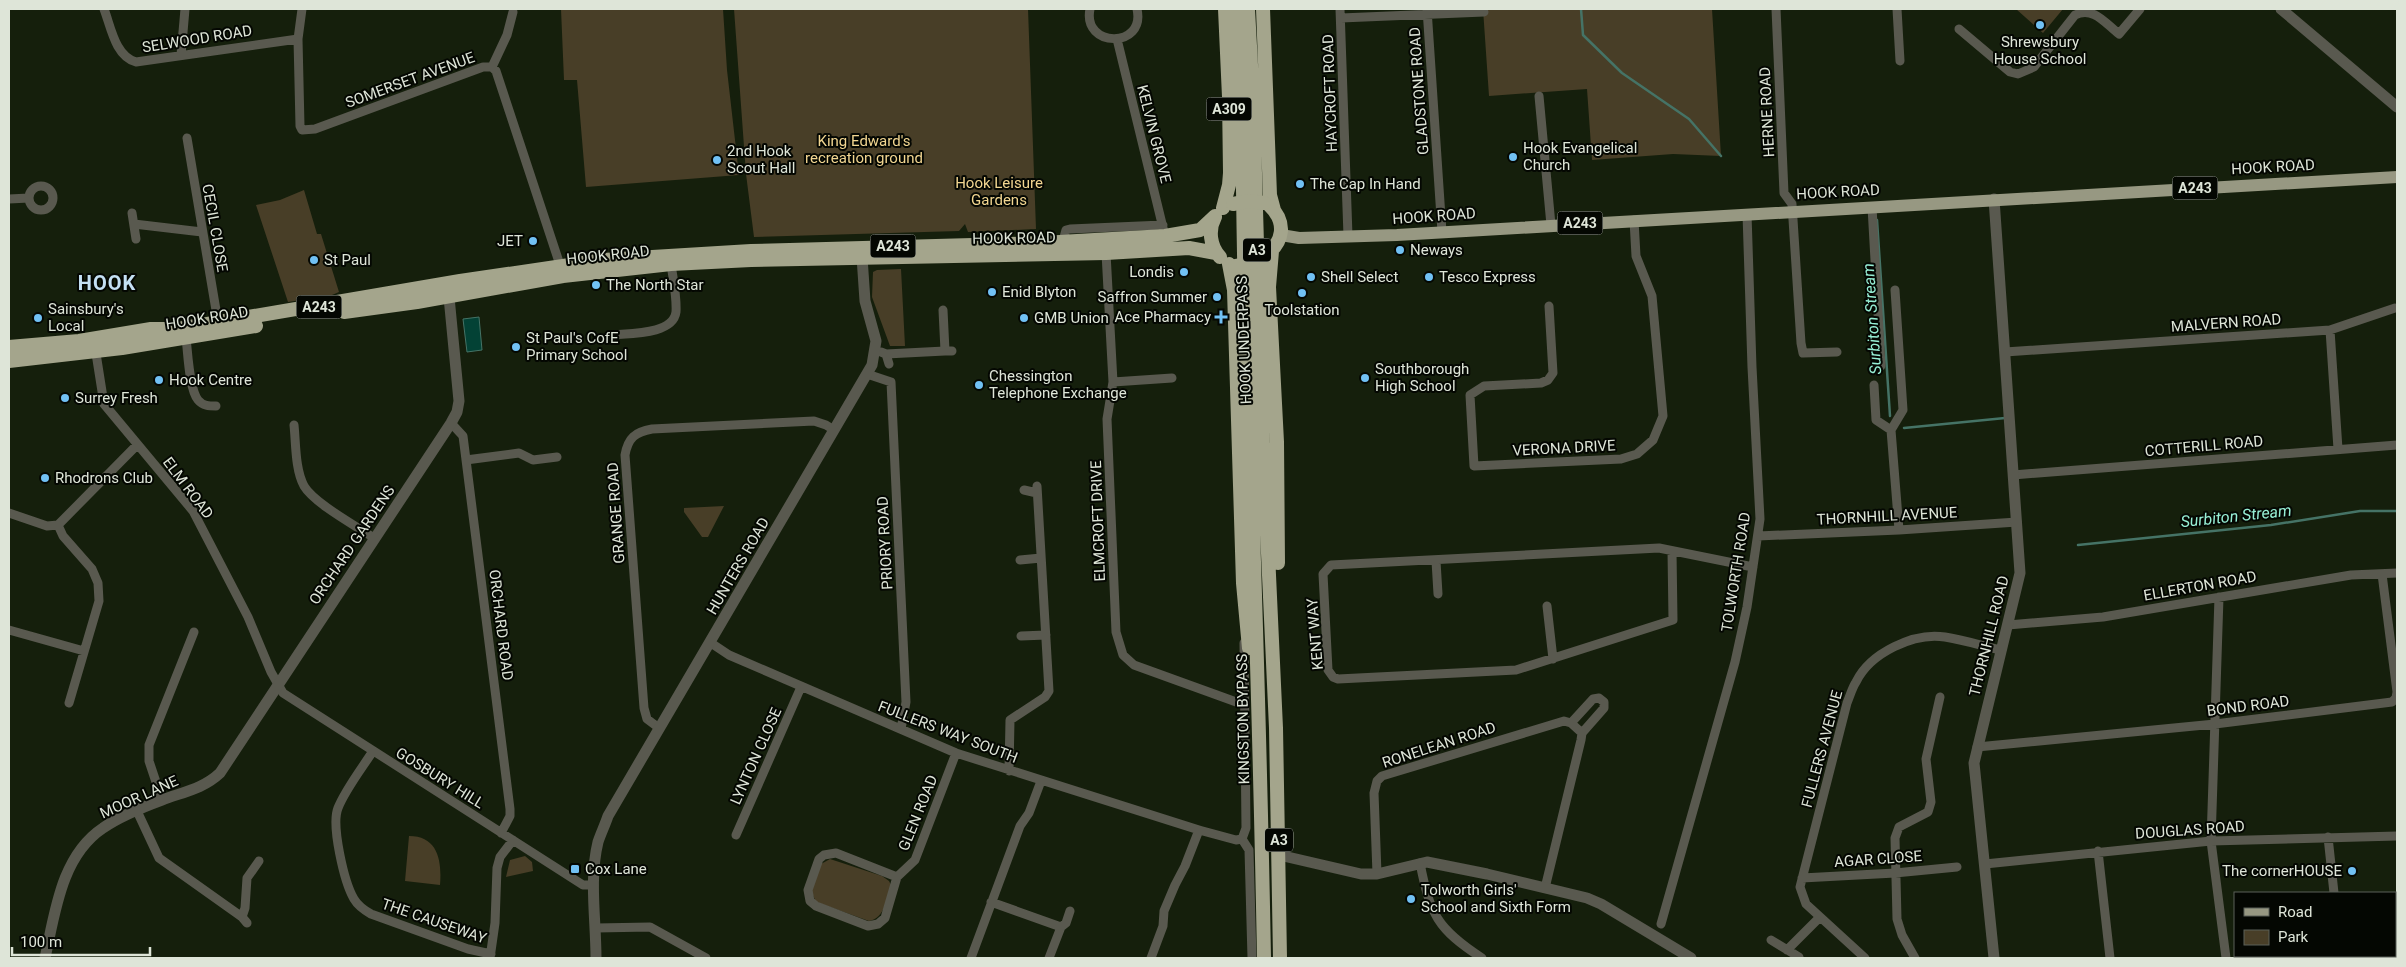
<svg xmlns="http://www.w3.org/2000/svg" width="2406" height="967" font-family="Roboto,sans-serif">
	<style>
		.green { fill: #483e27 }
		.water { fill: #034235; stroke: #457366 }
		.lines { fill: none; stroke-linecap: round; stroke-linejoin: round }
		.stream { stroke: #457366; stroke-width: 2.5 }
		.minor { stroke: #59594f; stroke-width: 9 }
		.tertiary { stroke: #59594f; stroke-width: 11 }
		.primary { stroke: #979882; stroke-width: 12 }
		.trunk { stroke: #a4a58c; stroke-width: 14 }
		.trunk-bridge { stroke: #a4a58c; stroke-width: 14 }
		.poi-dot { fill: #71c1f4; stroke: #040702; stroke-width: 2 }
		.labels { text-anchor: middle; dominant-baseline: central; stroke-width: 4; stroke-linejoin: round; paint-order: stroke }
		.shield { fill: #040702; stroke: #9da298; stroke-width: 1 }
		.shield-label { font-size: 14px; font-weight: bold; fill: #dee5d8 }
		.street-label { font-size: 15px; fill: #dee5d8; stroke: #040702 }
		.poi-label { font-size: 15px; fill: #dee5d8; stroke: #040702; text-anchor: start }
		.park-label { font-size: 15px; fill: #f2d691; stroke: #040702 }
		.water-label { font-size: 16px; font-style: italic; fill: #97efd5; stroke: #040702 }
		.district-label { font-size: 20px; font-weight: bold; letter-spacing: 1px; fill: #c4e0f4; stroke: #040702 }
	</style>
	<rect width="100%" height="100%" fill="#151f0c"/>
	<path class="green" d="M561,9h162l4,61 12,105 -153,12 -9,-107h-13z
		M734,9h294l8,220 -68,3 -3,-8 -6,7 -205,6 -8,-63z
		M1483,9h229l9,147 -48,-2 -81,6 -5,-71 -98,7z
		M2016,9h47l-20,24z
		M304,190l13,44h4l18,58 -7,3 -44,7 -32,-97 24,-5z
		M877,270l24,-1 4,77h-15l-18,-49 1,-25z
		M724,506l-16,31h-6l-18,-25v-4z
		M409,836c29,0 33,25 31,49l-35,-4z
		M525,856l7,6 1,9 -27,6 4,-17z
		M830,859l52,17 7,5 2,4c-4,13 -6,33 -22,36l-53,-19 -5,-11 10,-27z"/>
	<path class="water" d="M479,317l3,33 -15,2 -4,-33z"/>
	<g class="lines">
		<path class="stream" d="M1581,9l2,26 39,38 67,46 32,37
			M1877,220l13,196
			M1904,428l101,-10
			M2078,545l193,-20 89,-14h37"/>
		<path class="minor" d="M104,9c7,18 11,47 32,53l162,-23
			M302,9l-4,30 2,87 2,4 13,-1 168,-62h9l4,4 66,200
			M1090,9c-8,39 56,40 47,0
			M1340,9l8,227
			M1427,9l15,223
			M1776,9l8,184 8,11 9,139 2,10 34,-1
			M1897,9l3,52
			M1341,18l143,-6
			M1959,29l51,43 8,2 16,-7 41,-52c18,-9 30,8 44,19l21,-25
			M1117,39l48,197
			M181,55l4,-46
			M492,67l15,-32 6,-23
			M1539,96l12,129
			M187,138l31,184
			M29 198a12 12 0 1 1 24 0a12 12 0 1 1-24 0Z
			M9,199l20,-1
			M1872,207l9,159
			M132,213l4,26
			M134,224l68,8
			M1063,241l3,-11 4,-1 93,-4
			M1106,253l7,129 -6,37 9,213 7,23 11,10 105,38h6
			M1549,306l4,67 -5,7 -7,3 -57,3 -14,9 4,71 147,-7 16,-5 16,-14 10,-24 -11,-120 -16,-40 -2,-36
			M943,310l2,41h7
			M2330,330l65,-22
			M611,335c18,-2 62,0 65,-23 1,-15 -3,-33 -5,-48
			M186,338c2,15 3,51 12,62 5,6 11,6 18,6
			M95,347l9,57 89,107 55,106 23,55 12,21 300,192h11
			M881,352l5,2 3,10
			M2005,352l325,-22 8,119
			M886,354l59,-3
			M867,374l24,8 15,320 -5,27
			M1113,382l59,-4
			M1874,385l2,35 15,10
			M451,423l12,13 47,373v7l-9,17
			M294,425c2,19 1,44 10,61 10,17 52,40 70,52
			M1891,430l12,-20 -8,-120
			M1891,430l8,100
			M466,460l53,-7 14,7 24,-3
			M2013,475l384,-30
			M1024,490l13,3
			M9,513l38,13 11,-1 79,-80
			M58,525l5,11 29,33 6,14 1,18 -30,102
			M1758,536l141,-6 118,-8
			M1672,551l1,69 -157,50 -178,9 -5,-2 -5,-7 -5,-96 8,-9 328,-17 94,19
			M1020,560l21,-2
			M1436,561l2,33
			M2219,597l-8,244 15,117
			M1547,606l6,53
			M2008,625l95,-8 248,-42 46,-2
			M9,630l75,21
			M1021,636l25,-1
			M711,643l18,12 227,98 243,77 37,10 6,-1
			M1571,723l22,-24 6,-1 5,4v6l-22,25
			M659,728l-12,-9 -3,-11 -19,-253c3,-17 10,-23 27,-26l162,-8 12,4 8,5
			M1977,747l238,-23 177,-22 4,-4 1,-6 -15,-118
			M373,751c-11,17 -28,39 -35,57 -7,17 6,74 16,91 4,7 10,11 17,15l97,35 23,5
			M1009,771l1,-51 35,-23 4,-6 -12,-205
			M162,800l-13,-39v-16l45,-113
			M137,811l22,47 83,59 5,6
			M736,835l65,-148
			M2328,837l6,56
			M1242,839l4,-11 -2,-185
			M1242,839l7,11 3,108
			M2098,851l12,107
			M1420,863c10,51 17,66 62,95
			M1985,864l226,-23 186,-5
			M1377,874l-3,-81 3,-12 5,-5 182,-55 7,2 11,10 -1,7 -36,148
			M897,877l-61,-24 -12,2 -5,4 -11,31 2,11 6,5 52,20 10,-2 7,-6 12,-41 18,-17 41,-107
			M1802,878l93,-5 62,-6
			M991,902l70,25 -12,31
			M242,917l3,-9 2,-30 12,-17
			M1661,924l74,-262 12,-55 13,-88 -8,-152 -5,-153
			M1061,927l5,-4 4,-12
			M596,928l54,-1 56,31
			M1771,940l28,17
			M1787,950l32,-32
			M2341,956l1,2
			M490,958l5,-35 2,-55 3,-11 13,-17
			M971,958l49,-132 9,-13 12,-32
			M1151,958l12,-32 1,-15 11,-26 10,-19 14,-36
			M1865,958l-59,-54 -6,-17 47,-184c3,-7 5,-15 9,-21 14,-29 58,-50 89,-45 19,3 38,9 56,13
			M1915,958l-13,-23 -5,-16 -2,-81 4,-11 29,-15 3,-10 -5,-43 14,-62"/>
		<path class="tertiary" d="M2281,9l116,98
			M1994,199l26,374 -46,190 20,195
			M1279,855l82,19h16l50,-12 60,12 100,24 14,6 90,54
			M45,958c10,-45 16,-102 58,-130 17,-12 40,-21 59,-28 21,-8 41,-11 58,-27l231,-350 6,-11 2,-11 -10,-104
			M596,958c0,-38 -7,-79 2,-116 3,-9 7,-17 10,-26l264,-451 4,-24 -11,-40 -3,-44"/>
		<path class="primary" d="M1281,235l18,3 98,-3 1000,-58"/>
		<path class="trunk" d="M1237,9c7,95 5,191 8,286 8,221 15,442 19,663
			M1248,9l5,93 9,320 14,306 4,230
			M1263,9l7,186 4,15
			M1223,208l6,-23 1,-12 -1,-76 -4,-88
			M1215,217c-7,13 -5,29 5,40
			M1272,251l-3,36 8,155 1,121
			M1265,256c19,-14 22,-34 4,-51
			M1229,264l5,26 9,293 6,65
			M344,312l73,-10 146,-26 108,-12 80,-4 355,-7 83,-5 27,5
			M9,347l70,-6 72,-12h27l282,-48 143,-21 148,-9 291,-8 123,-7 35,-6 15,-14
			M9,361l113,-13 134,-22"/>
		<path class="trunk-bridge" d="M1233,204l16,-3 15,2
			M1235,266l20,-4 10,-5"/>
	</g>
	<g class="poi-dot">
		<circle cx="2040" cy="25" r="5"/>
		<circle cx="1513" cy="157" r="5"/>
		<circle cx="717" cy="160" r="5"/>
		<circle cx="1300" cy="184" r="5"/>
		<circle cx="533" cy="241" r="5"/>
		<circle cx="1400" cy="250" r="5"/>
		<circle cx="314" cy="260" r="5"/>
		<circle cx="1184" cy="272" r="5"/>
		<circle cx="1311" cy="277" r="5"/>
		<circle cx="1429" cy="277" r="5"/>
		<circle cx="596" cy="285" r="5"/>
		<circle cx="992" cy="292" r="5"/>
		<circle cx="1302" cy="293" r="5"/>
		<circle cx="1217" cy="297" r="5"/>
		<path d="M1218.5 309.5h5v5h5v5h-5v5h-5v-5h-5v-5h5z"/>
		<circle cx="38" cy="318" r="5"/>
		<circle cx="1024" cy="318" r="5"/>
		<circle cx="516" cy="347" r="5"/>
		<circle cx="1365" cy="378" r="5"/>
		<circle cx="159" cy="380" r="5"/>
		<circle cx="979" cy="385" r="5"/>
		<circle cx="65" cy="398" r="5"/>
		<circle cx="45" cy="478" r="5"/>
		<rect x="570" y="864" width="10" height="10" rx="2.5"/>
		<circle cx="2352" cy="871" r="5"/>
		<circle cx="1411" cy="899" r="5"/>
	</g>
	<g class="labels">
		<g class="shield">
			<rect x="1206.5" y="97.5" width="45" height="23" rx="4"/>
			<rect x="2172.5" y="176.5" width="45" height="23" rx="4"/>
			<rect x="1557.5" y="211.5" width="45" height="23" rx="4"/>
			<rect x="870.5" y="234.5" width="45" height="23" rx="4"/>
			<rect x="1243" y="238.5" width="28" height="23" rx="4"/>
			<rect x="296.5" y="295.5" width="45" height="23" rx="4"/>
			<rect x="1265" y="828.5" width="28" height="23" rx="4"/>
		</g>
		<g class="shield-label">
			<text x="1229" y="109">A309</text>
			<text x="2195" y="188">A243</text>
			<text x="1580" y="223">A243</text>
			<text x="893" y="246">A243</text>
			<text x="1257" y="250">A3</text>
			<text x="319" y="307">A243</text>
			<text x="1279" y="840">A3</text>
		</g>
		<g class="street-label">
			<text transform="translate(197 39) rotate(-9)">SELWOOD ROAD</text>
			<text transform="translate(410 80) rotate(-20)">SOMERSET AVENUE</text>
			<text transform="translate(1419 91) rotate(-94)">GLADSTONE ROAD</text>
			<text transform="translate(1330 93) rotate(-92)">HAYCROFT ROAD</text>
			<text transform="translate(1767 112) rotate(-93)">HERNE ROAD</text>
			<text transform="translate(1154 134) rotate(76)">KELVIN GROVE</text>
			<text transform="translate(2273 167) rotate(-3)">HOOK ROAD</text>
			<text transform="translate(1838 192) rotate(-3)">HOOK ROAD</text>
			<text transform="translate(1434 216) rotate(-4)">HOOK ROAD</text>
			<text transform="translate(215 228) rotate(80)">CECIL CLOSE</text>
			<text transform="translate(1014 238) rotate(-1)">HOOK ROAD</text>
			<text transform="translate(608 255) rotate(-6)">HOOK ROAD</text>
			<text transform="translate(207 318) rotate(-9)">HOOK ROAD</text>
			<text transform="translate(2226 323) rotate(-4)">MALVERN ROAD</text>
			<text transform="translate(1244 340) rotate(-92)">HOOK UNDERPASS</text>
			<text transform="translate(2204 446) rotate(-5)">COTTERILL ROAD</text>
			<text transform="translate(1564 448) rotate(-3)">VERONA DRIVE</text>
			<text transform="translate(188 488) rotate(53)">ELM ROAD</text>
			<text transform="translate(616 513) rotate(-94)">GRANGE ROAD</text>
			<text transform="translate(1887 516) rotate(-3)">THORNHILL AVENUE</text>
			<text transform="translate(1098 521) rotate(-92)">ELMCROFT DRIVE</text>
			<text transform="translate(885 543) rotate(-93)">PRIORY ROAD</text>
			<text transform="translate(352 545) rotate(-56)">ORCHARD GARDENS</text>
			<text transform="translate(738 566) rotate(-60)">HUNTERS ROAD</text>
			<text transform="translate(1736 572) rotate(-81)">TOLWORTH ROAD</text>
			<text transform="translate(2200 586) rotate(-10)">ELLERTON ROAD</text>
			<text transform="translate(501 625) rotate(83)">ORCHARD ROAD</text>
			<text transform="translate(1315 634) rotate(-95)">KENT WAY</text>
			<text transform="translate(1989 636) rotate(-76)">THORNHILL ROAD</text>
			<text transform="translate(2248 706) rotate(-7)">BOND ROAD</text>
			<text transform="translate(1243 719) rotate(-91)">KINGSTON BYPASS</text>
			<text transform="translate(948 732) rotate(21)">FULLERS WAY SOUTH</text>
			<text transform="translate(1439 745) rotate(-18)">RONELEAN ROAD</text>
			<text transform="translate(1822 749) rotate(-75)">FULLERS AVENUE</text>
			<text transform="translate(756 756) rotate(-66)">LYNTON CLOSE</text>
			<text transform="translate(440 778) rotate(32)">GOSBURY HILL</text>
			<text transform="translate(139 797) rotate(-24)">MOOR LANE</text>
			<text transform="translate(918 813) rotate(-68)">GLEN ROAD</text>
			<text transform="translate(2190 830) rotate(-4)">DOUGLAS ROAD</text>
			<text transform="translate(1878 859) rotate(-4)">AGAR CLOSE</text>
			<text transform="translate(434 921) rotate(19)">THE CAUSEWAY</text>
		</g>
		<g class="poi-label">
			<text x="2040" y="42" text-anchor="middle">Shrewsbury<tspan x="2040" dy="17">House School</tspan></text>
			<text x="1523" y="148">Hook Evangelical<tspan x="1523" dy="17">Church</tspan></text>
			<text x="727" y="151">2nd Hook<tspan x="727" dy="17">Scout Hall</tspan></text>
			<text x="1310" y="184">The Cap In Hand</text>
			<text x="523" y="241" text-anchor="end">JET</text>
			<text x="1410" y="250">Neways</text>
			<text x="324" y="260">St Paul</text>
			<text x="1174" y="272" text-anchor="end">Londis</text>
			<text x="1321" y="277">Shell Select</text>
			<text x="1439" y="277">Tesco Express</text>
			<text x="606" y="285">The North Star</text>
			<text x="1002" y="292">Enid Blyton</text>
			<text x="1207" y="297" text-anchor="end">Saffron Summer</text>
			<text x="48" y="309">Sainsbury's<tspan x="48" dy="17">Local</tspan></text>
			<text x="1302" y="310" text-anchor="middle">Toolstation</text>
			<text x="1211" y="317" text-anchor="end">Ace Pharmacy</text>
			<text x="1034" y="318">GMB Union</text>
			<text x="526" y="338">St Paul's CofE<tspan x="526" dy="17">Primary School</tspan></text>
			<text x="1375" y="369">Southborough<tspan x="1375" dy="17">High School</tspan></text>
			<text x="989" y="376">Chessington<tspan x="989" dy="17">Telephone Exchange</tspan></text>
			<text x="169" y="380">Hook Centre</text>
			<text x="75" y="398">Surrey Fresh</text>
			<text x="55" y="478">Rhodrons Club</text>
			<text x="585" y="869">Cox Lane</text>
			<text x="2342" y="871" text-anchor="end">The cornerHOUSE</text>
			<text x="1421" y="890">Tolworth Girls'<tspan x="1421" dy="17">School and Sixth Form</tspan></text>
		</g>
		<g class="park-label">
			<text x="864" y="141">King Edward's<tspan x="864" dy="17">recreation ground</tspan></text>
			<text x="999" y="183">Hook Leisure<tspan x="999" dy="17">Gardens</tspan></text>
		</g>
		<g class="water-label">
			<text transform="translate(1872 319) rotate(-94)">Surbiton Stream</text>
			<text transform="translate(2236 516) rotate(-6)">Surbiton Stream</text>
		</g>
		<g class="district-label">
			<text x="107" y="283">HOOK</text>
		</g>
	</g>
	<rect width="2406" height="967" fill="none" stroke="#dee5d8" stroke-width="20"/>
	<rect x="2234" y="892" width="162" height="65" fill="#040702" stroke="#5b6058"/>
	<rect x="2244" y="908" width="25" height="8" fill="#979882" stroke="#5b6058"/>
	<text x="2278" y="917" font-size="15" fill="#dee5d8">Road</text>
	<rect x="2244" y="930" width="25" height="15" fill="#483e27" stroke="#5b6058"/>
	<text x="2278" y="942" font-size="15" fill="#dee5d8">Park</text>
	<path d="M12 947v8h138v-8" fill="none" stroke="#dee5d8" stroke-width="2.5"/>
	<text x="20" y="947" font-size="15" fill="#dee5d8" stroke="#040702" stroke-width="4" paint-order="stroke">100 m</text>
</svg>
